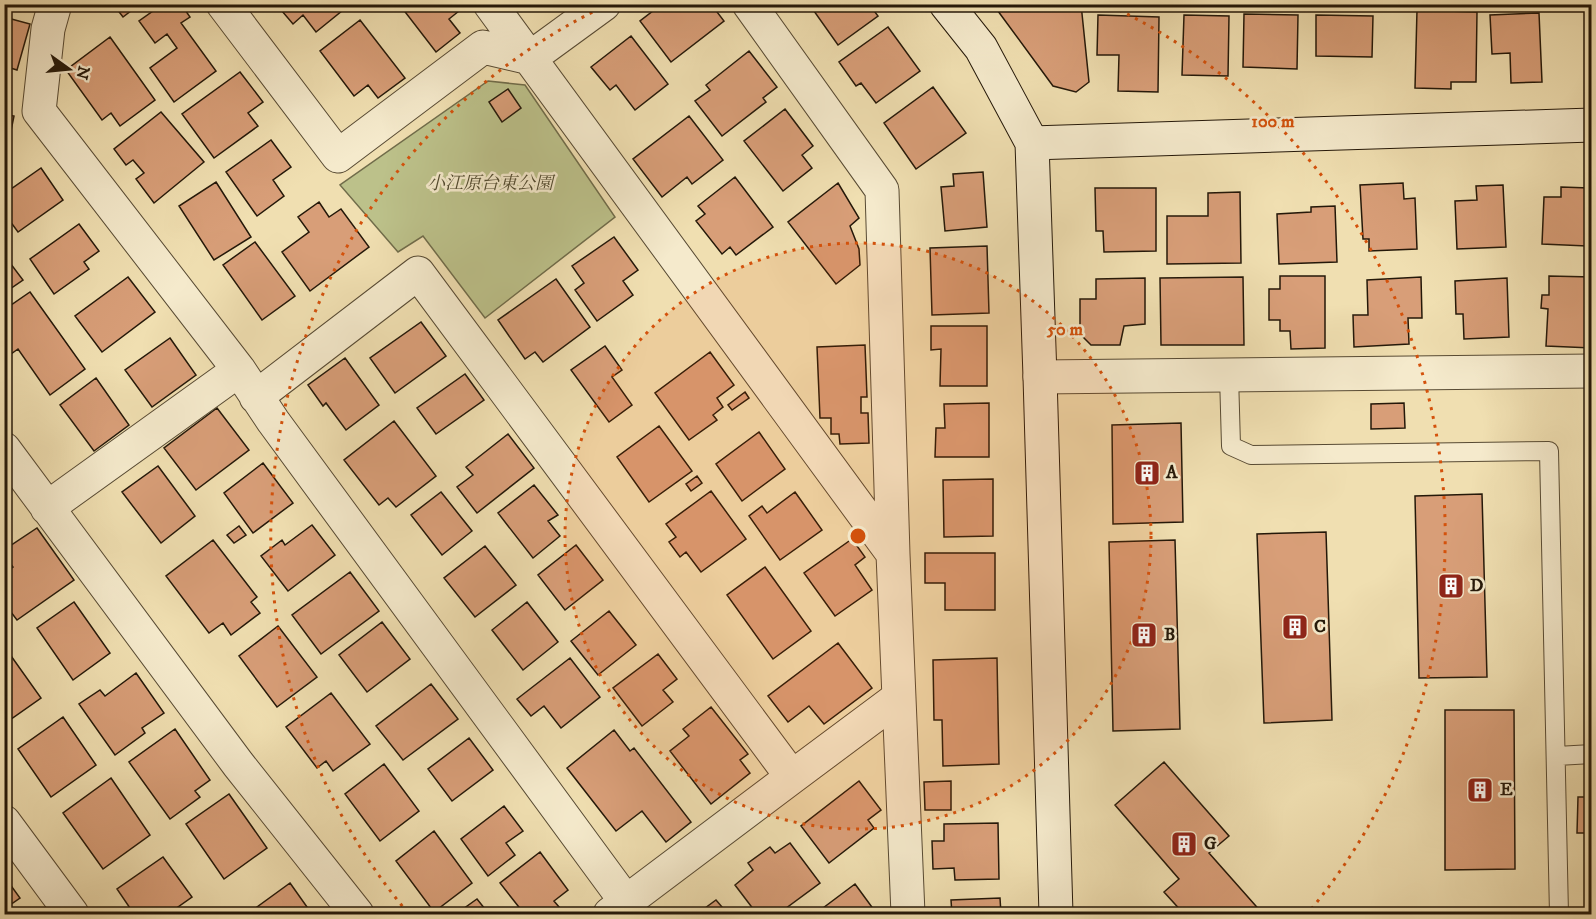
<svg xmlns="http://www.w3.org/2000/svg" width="1596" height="919" font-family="'IM FELL DW Pica','Noto Serif JP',serif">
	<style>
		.green { fill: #bcc18a; stroke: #706c4a; stroke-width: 1.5 }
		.building { fill: #d89e78; stroke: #241809; stroke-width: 1.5 }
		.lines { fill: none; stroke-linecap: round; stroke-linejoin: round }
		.lane-casing { stroke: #574a33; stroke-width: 20 }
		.street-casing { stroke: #574a33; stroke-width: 35 }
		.secondary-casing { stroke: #241809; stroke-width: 35 }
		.lane { stroke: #f5eacc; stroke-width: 18 }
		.street { stroke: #f5eacc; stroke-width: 33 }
		.secondary { stroke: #f5eacc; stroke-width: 33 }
		.ring { fill: none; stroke: #d4520c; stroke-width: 3; stroke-dasharray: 3 6 }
		.labels { text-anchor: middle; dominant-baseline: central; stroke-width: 5; stroke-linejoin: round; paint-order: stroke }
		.park-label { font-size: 18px; font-style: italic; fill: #524b30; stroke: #f5eacc }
		.poi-label { font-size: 18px; font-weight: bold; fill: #241809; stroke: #f5eacc; text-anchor: start }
		.centre { fill: #d4520c; stroke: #f5eacc; stroke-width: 3 }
		.ring-label { font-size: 18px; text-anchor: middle; font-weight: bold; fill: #d4520c; stroke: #f5eacc; stroke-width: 5; stroke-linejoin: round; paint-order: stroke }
	</style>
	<rect width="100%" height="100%" fill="#f0dfb1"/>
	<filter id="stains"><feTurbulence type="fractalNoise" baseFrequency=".00333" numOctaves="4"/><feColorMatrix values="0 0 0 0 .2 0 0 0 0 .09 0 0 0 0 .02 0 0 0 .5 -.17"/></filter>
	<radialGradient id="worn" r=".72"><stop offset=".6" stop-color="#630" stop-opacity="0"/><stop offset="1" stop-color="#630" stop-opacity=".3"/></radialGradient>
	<path class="green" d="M488,81l37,4 90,132 -130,101 -62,-82 -25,16 -58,-67z"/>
	<path class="building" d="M113,4h27l-17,13z
		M163,4h18l9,13 -9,6 35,48 -42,31 -24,-34 27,-20 -10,-14 -12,9 -16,-22z
		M276,4h71l1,2 -32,26 -13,-17 -10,9z
		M399,4h54l6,7 -10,8 11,14 -24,19z
		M662,4h49l13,17 -53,41 -31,-41z
		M809,4h60l9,12 -40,29z
		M998,4h83l8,78 -13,10 -23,-6 -58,-79z
		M1417,10l60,2 -1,70h-25v7l-36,-1z
		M1539,13l3,69 -31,1 -1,-30 -18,1 -2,-39z
		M1244,14l54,1 -1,54 -54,-2z
		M1098,15l61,2 -1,75 -40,-1 1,-36h-22z
		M1184,15l45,1 -1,60 -46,-1z
		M1316,15l57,1 -1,41 -56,-1z
		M4,17l26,7 -13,46 -13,-4z
		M360,20l45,58 -27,20 -10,-13 -14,11 -34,-45z
		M888,27l32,44 -44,32 -15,-20 -5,3 -17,-24z
		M631,36l37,48 -33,26 -19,-25 -6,5 -19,-23z
		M110,37l45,63 -35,26 -9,-13 -9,7 -36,-50z
		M749,51l28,36 -14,11 3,4 -44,34 -27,-35 15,-11 -4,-5z
		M240,72l23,30 -15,11 10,13 -44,32 -32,-44z
		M933,87l33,46 -50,36 -32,-46z
		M508,89l13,19 -19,14 -13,-20z
		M785,109l28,37 -11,9 10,13 -29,23 -39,-50z
		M161,112l43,50 -50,41 -18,-24 8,-6 -11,-13 -7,5 -12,-16z
		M4,114l10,2 -7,34 -3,-1z
		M689,116l34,44 -31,24 -5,-7 -25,20 -29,-38z
		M271,140l20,27 -18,13 11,16 -27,20 -31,-44z
		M41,168l22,32 -45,32 -14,-19v-19z
		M983,172l4,55 -42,4 -4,-44 13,-1 -1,-12z
		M735,177l38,50 -37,28 -6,-8 -8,7 -26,-33 9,-7 -7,-8z
		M216,182l35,55 -37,23 -35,-54z
		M838,183l21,35 -9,8 9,23 1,16 -24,19 -48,-62z
		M1403,183l1,16 11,-1 2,51 -48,2v-12h-6l-3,-54z
		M1503,185l3,62 -49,2 -2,-48 22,-1 -1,-14z
		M1561,187l28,1 -2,58 -45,-2 2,-47h17z
		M1095,188h61v63l-52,1 -1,-21h-7z
		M1240,192l1,71 -74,1v-48h41v-23z
		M319,202l10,15 12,-8 28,38 -59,44 -28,-39 27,-20 -11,-15z
		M1335,206l2,56 -58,2 -2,-50 34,-2v-5z
		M79,224l20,27 -15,11 5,7 -35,25 -24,-35z
		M614,237l24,33 -15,11 10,14 -36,26 -22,-31 9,-7 -12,-17z
		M255,242l40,54 -33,24 -39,-55z
		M987,246l2,67 -57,2 -2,-67z
		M4,255l19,25 -19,13z
		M1280,276h45v72l-34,1 -1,-18h-10v-11h-11v-31h11z
		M1549,276l43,1v71l-46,-2 2,-37 -7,-1 1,-13h7z
		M128,277l27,35 -53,40 -27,-36z
		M1243,277l1,68h-83l-1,-67z
		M1421,277l1,41h-14l1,26 -55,3 -1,-32h15l-1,-35z
		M1145,278v46l-21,2 -4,19h-29l-11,-11v-35h16v-20z
		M1507,278l2,59 -45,2 -1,-25h-7l-1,-33z
		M556,279l34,48 -47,35 -8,-10 -10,7 -27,-39z
		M30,292l55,77 -35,26 -32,-46 -14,10v-49z
		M421,322l25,34 -51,37 -25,-35z
		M931,326h56v60h-47l1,-37 -10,1z
		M170,338l26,37 -44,32 -27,-37z
		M865,345l2,52h-6v16h7l1,30 -29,1 -1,-10h-8v-16h-11l-3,-71z
		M605,346l17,24 -10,7 20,28 -23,17 -38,-52z
		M710,352l24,33 -17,13 6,9 -10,8 4,5 -28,20 -34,-47z
		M345,358l34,47 -33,25 -20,-27 -3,3 -15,-21z
		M465,374l19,26 -48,34 -19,-26z
		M96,378l33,47 -35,26 -34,-46z
		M745,392l4,6 -17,12 -4,-5z
		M989,403v54h-54l1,-29h9l-1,-24z
		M1404,403l1,25 -34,1v-25z
		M217,408l32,42 -53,40 -32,-42z
		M394,421l42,55 -40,31 -8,-9 -9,7 -35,-45z
		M1181,423l2,99 -70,2 -1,-99z
		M659,426l33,45 -43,31 -32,-45z
		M759,432l26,37 -43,32 -26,-37z
		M508,434l26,34 -57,45 -20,-26 16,-12 -7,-8z
		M263,463l30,40 -40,30 -29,-40z
		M158,466l37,50 -34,27 -39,-51z
		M697,476l5,7 -11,8 -5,-7z
		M993,479v57l-49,1 -1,-57z
		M534,485l24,30 -10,6 12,15 -27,22 -35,-45z
		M711,491l35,48 -45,33 -15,-20 -6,5 -11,-15 7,-5 -10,-13z
		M441,492l31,39 -30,24 -31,-40z
		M795,492l27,38 -42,30 -31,-44 13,-10 5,7z
		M1482,494l5,183 -68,1 -4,-182z
		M312,525l23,30 -47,36 -27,-35 21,-16 3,5z
		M239,526l7,9 -12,8 -7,-8z
		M37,528l37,52 -57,40 -13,-17v-30l9,-6 -9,-12v-5z
		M1326,532l6,188 -68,3 -7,-189z
		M852,539l13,18 -10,8 17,25 -37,26 -31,-43z
		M213,540l44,57 -6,5 9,11 -29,22 -8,-12 -14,10 -43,-57z
		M1175,540l5,189 -67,2 -4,-189z
		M576,545l27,35 -38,30 -27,-35z
		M485,546l31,39 -41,32 -31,-39z
		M925,553h70v57h-50v-27h-20z
		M765,567l46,64 -38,28 -46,-64z
		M350,572l29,39 -58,43 -29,-39z
		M74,602l36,51 -37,27 -36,-52z
		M527,602l31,40 -35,28 -31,-40z
		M609,611l27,34 -38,30 -27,-34z
		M382,622l28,37 -43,33 -28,-37z
		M278,626l39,51 -40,30 -38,-51z
		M838,643l34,45 -48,36 -15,-18 -21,16 -20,-26z
		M4,646l37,52 -37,26z
		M658,654l19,25 -14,11 10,12 -31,24 -29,-38z
		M570,658l30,39 -39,31 -17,-22 -13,10 -14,-17z
		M997,658l2,106 -56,2 -1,-46h-8l-1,-60z
		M136,673l28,40 -22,15 3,5 -30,22 -36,-51 21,-14 5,6z
		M431,684l27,35 -55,41 -27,-34z
		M331,693l39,51 -37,27 -7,-10 -9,7 -31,-41z
		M711,707l37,47 -8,6 10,13 -39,31 -41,-53 19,-15 -6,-7z
		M1445,710h69l1,159 -70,1z
		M63,717l33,48 -45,32 -33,-48z
		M175,729l35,51 -15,11 5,6 -30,22 -41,-57z
		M614,730l16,21 4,-3 57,74 -25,20 -24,-31 -26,20 -49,-63z
		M469,738l24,32 -41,31 -24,-32z
		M1164,762l65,74 -20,17 54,61h-79l-20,-22 15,-13 -64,-74z
		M384,764l35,47 -39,30 -35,-47z
		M111,778l39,57 -47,34 -40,-56z
		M859,781l22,29 -13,10 6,8 -45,35 -28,-37z
		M951,781v29h-26l-1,-28z
		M229,794l38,54 -43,31 -38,-55z
		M1578,797h14v36h-15z
		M504,806l19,25 -17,12 9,12 -27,21 -27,-37z
		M998,823l1,56 -44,1 -1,-12 -21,1 -1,-28h12v-17z
		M434,831l38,52 -38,29 -38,-51z
		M790,843l30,40 -42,31h-21l-22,-29 18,-15 -5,-7 22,-16 5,6z
		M540,852l28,38 -14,11 11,13h-46l3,-3 -22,-28z
		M163,857l29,40 -24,17h-34l-17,-25z
		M4,876l16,22 -16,11z
		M290,883l22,31h-61l-1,-2z
		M855,884l22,30h-62z
		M1000,898l1,16h-49l-1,-14z
		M477,899l12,15h-33z
		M716,900l12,14h-31z"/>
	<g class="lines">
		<defs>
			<path id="lane" d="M1229,375l2,71 20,9 298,-4 10,463
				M1557,756l35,-2"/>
			<path id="street" d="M55,4l-7,25 -9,82 200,259 34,51 354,482
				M223,4l115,152 145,-109 47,11 74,-54
				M490,4l403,550
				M749,4l133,186 11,364 15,360
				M1040,377l552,-6
				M256,397l162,-124 374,504
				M4,449l234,315 119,150
				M47,508l192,-138
				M4,822l68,92
				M610,914l182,-137 106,-79"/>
			<path id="secondary" d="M946,4l35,44 51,95 8,234 16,537
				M1032,143l560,-18"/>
		</defs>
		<use href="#lane" class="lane-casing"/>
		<use href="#street" class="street-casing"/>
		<use href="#secondary" class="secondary-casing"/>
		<use href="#lane" class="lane"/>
		<use href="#street" class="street"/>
		<use href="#secondary" class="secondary"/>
	</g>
	<circle cx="858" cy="536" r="293" fill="#d4520c" fill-opacity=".12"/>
	<g class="ring">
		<circle cx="858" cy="536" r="293"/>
		<path d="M408 913A587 587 0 0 1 605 6M1111 6A587 587 0 0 1 1308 913"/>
	</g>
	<defs>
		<symbol id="building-square" viewBox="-11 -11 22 22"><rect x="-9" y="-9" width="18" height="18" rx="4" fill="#8f2418" stroke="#f5eacc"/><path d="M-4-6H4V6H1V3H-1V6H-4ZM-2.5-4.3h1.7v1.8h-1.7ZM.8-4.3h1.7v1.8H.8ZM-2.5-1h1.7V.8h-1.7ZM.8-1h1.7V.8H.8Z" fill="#fff"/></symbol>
	</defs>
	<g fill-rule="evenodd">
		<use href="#building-square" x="1132" y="458" width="30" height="30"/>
		<use href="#building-square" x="1436" y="571" width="30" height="30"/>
		<use href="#building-square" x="1280" y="612" width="30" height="30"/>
		<use href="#building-square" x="1129" y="620" width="30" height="30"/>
		<use href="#building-square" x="1465" y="775" width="30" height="30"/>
		<use href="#building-square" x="1169" y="829" width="30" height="30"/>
	</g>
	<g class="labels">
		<g class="park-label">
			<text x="490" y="184">小江原台東公園</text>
		</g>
		<g class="poi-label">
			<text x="1166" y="473">A</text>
			<text x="1470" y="586">D</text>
			<text x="1314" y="627">C</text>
			<text x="1164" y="635">B</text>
			<text x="1500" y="790">E</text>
			<text x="1204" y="844">G</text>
		</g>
	</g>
	<circle cx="858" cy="536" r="9" class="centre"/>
	<g class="ring-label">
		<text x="1273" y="127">100 m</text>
		<text x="1065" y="335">50 m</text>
	</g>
	<rect width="1596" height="919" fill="none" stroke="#f0dfb1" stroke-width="24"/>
	<rect x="6" y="6" width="1584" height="907" fill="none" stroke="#241809" stroke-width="3"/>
	<rect x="12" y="12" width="1572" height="895" fill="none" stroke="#241809" stroke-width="1.5"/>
	<g transform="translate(69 69) rotate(105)" stroke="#f5eacc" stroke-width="4.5" paint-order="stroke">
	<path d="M0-4.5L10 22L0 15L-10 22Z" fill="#241809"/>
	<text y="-9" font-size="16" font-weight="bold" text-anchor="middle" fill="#241809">N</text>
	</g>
	<rect width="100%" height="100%" filter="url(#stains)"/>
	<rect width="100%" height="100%" fill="url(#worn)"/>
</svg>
